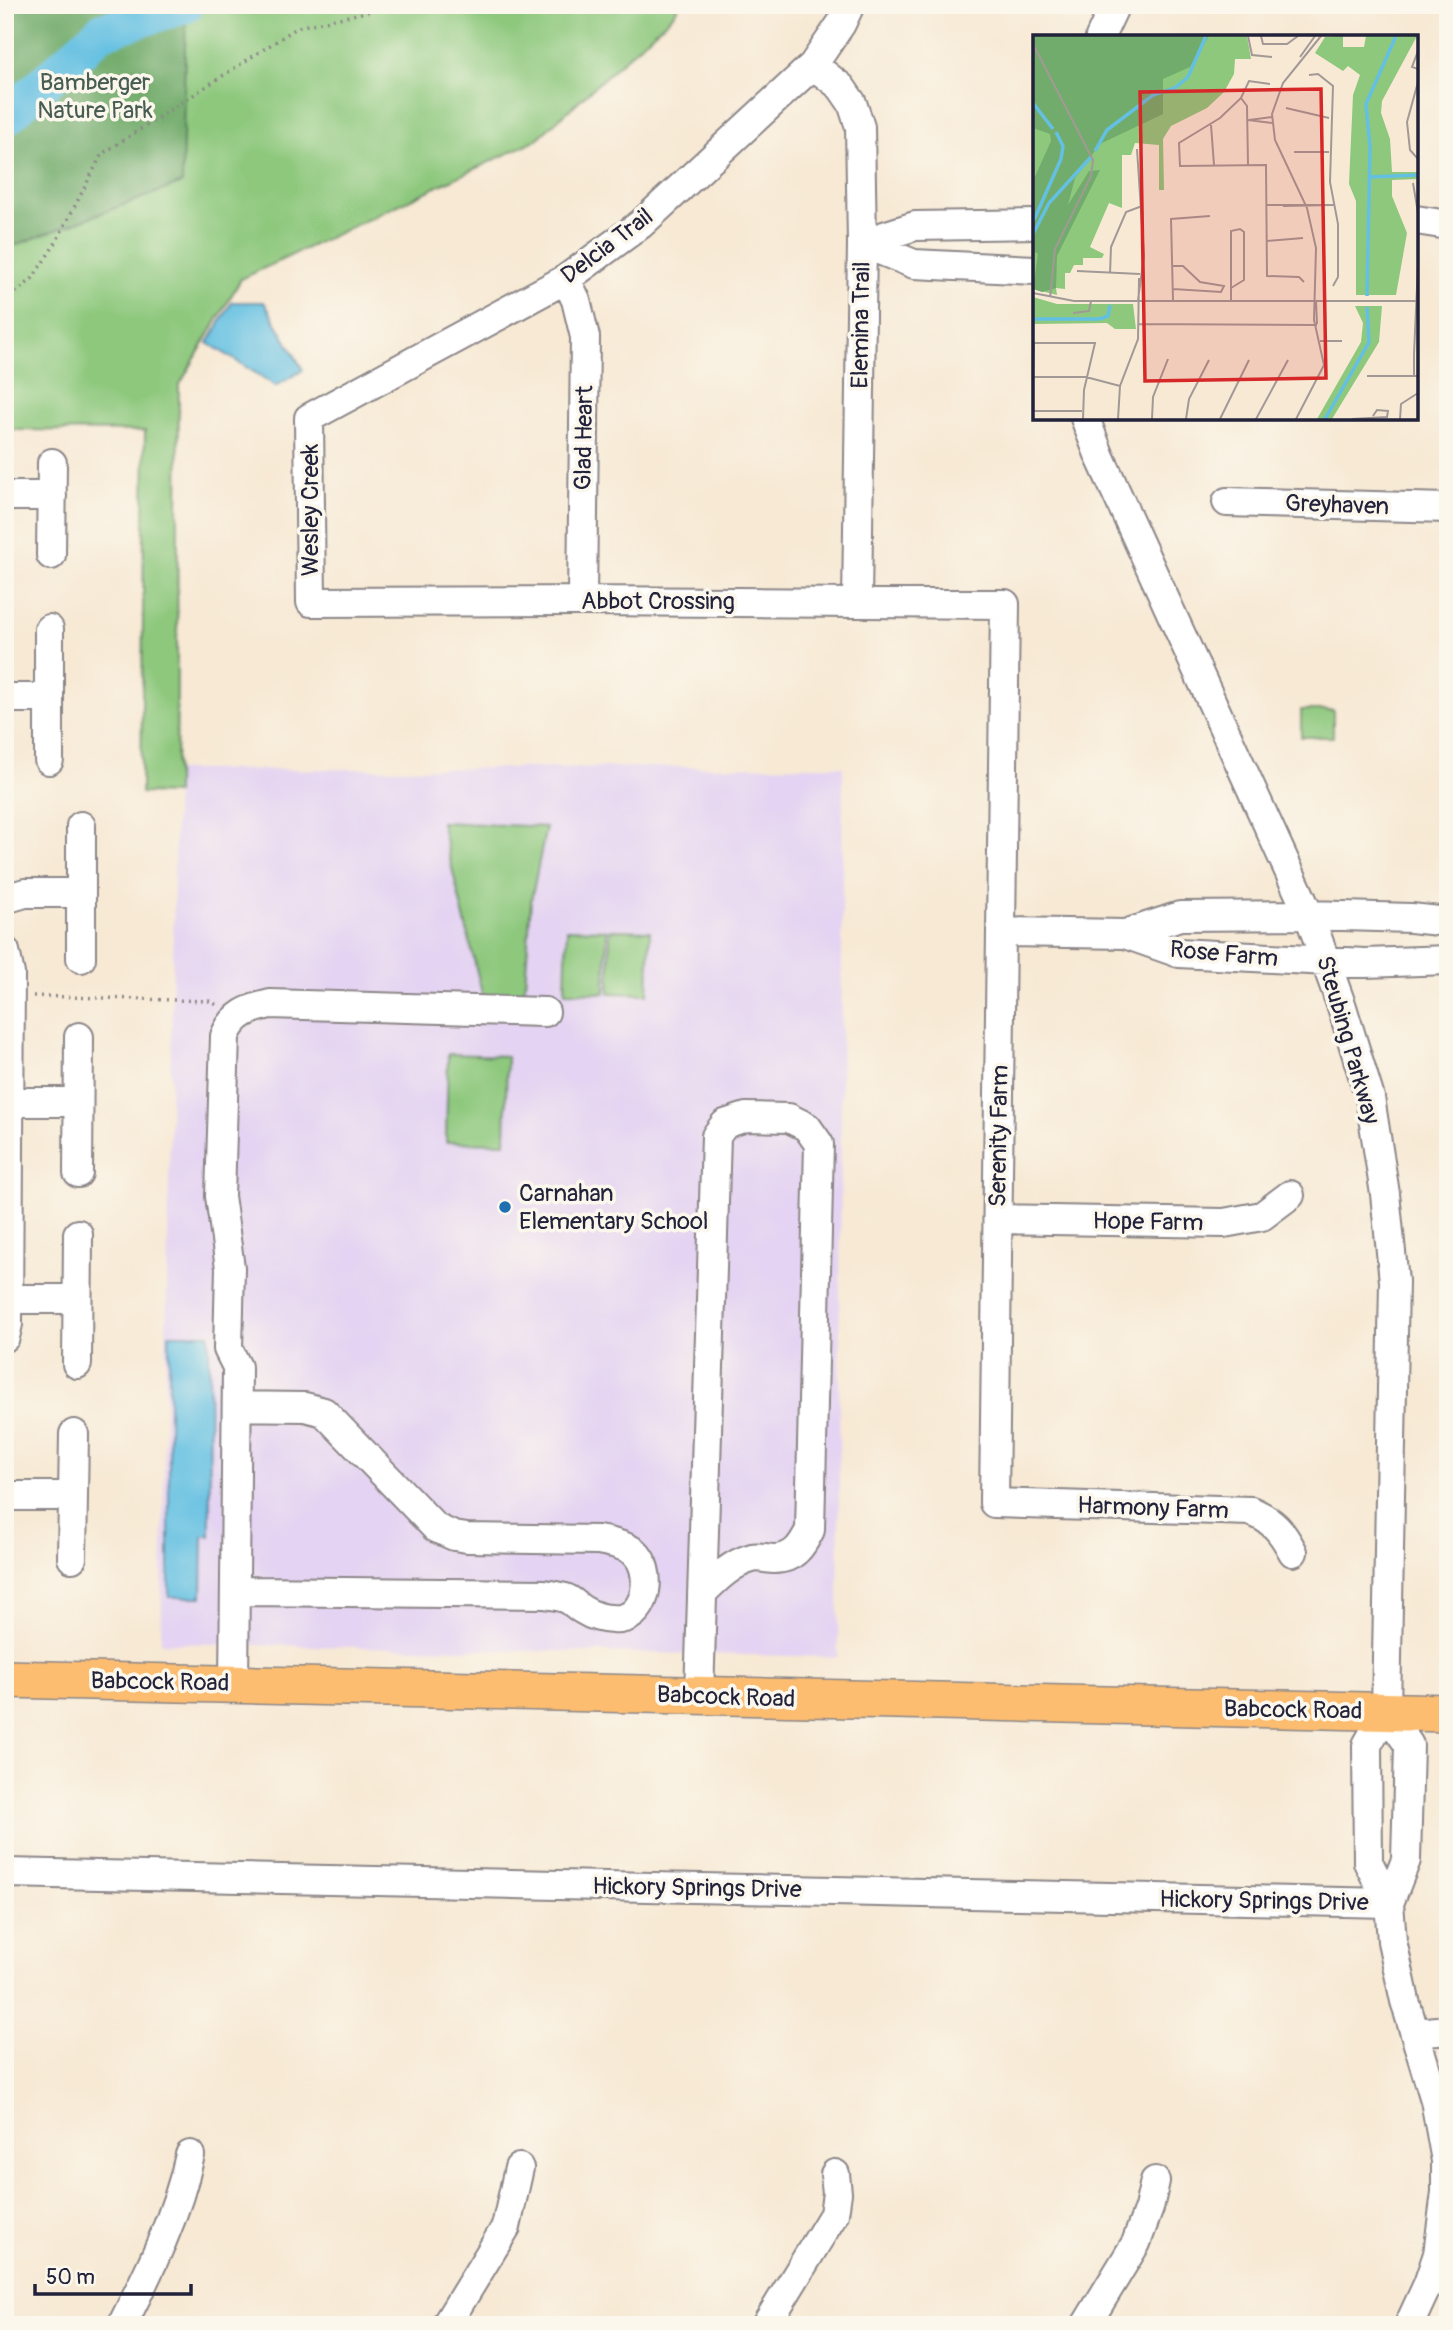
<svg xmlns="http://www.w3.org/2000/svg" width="1453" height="2330" font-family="Pangolin,sans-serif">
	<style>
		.built { fill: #e4d3f2 }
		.green { fill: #8dc87d; stroke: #58755c; stroke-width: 2 }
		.forest { fill: #72ac6c; stroke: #4a6754; stroke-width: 2 }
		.water { fill: #64c0e2; stroke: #43718e; stroke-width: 2 }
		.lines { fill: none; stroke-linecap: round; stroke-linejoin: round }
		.river { stroke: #64c0e2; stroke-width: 37 }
		.minor-casing { stroke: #8c8688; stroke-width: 32 }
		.major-casing { stroke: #8c8688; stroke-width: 40 }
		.path { stroke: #8c8688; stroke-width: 3.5; stroke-dasharray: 2 5; stroke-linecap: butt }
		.minor { stroke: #fff; stroke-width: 28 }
		.major { stroke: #fcbd6f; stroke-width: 37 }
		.poi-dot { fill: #1f6fb2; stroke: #fbf7ec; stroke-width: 2.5 }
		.labels { text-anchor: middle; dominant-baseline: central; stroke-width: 7; stroke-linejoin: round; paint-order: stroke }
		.park-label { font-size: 24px; fill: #475c52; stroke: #fbf7ec }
		.street-label { font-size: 24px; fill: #22223b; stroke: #fbf7ec }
		.poi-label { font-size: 24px; fill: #22223b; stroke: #fbf7ec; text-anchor: start }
		.inset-river { fill: none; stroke: #64c0e2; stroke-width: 3.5 }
		.inset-road { fill: none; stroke: #a29997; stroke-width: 2 }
		.view { fill: #d62828; fill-opacity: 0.15; stroke: #d62828; stroke-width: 3.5 }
		.inset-edge { fill: none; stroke: #22223b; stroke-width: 3.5 }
	</style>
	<rect width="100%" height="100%" fill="#fbf7ec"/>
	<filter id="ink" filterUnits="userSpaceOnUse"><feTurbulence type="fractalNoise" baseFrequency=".0143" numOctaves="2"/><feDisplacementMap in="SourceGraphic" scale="14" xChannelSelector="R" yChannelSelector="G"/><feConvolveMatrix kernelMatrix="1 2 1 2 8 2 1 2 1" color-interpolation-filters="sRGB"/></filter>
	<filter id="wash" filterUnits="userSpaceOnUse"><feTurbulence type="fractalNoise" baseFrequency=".00686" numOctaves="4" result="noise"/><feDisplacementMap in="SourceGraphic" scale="28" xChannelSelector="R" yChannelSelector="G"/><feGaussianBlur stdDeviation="1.57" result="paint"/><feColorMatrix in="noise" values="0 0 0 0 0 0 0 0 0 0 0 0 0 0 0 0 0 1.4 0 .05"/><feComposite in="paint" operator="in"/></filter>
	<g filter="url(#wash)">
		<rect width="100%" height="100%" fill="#f7e9d4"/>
		<path class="built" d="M843,766l-5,891 -677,-14 15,-873z"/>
		<path class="green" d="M5,5h674l-6,10 -137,125 -295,139 -62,107 -3,408 -35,-1 4,-362 -132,-1 -8,-6z
			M1301,710h32v27h-32z
			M441,822l105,5 -15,74 -7,98 -41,-2z
			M567,929l40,1 -2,63 -40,-1z
			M610,930l40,1 -2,63 -39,-1z
			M448,1054l59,2 -2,87 -59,-1z"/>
		<path class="forest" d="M5,5h181l-4,178 -177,66z"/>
		<path class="water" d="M232,302h32l39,68 -27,16 -68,-43z
			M169,1334h40l1,202h-7l-1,61h-33z"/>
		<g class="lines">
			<path class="river" d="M5,118l97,-87 83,-26"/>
		</g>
	</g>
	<g filter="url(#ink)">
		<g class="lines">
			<defs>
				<path id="minor" d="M850,5l-9,19 -28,41 -172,159 -75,55 -257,139 2,184 271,-1 423,3 -11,899 257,8c23,10 30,19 42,41
					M1100,37l15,-32
					M813,65l28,22 11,16 8,24 2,116 -5,360
					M1416,220l32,5
					M862,243l52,21 121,6
					M862,243l53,-17 120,-2
					M566,279l10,21 9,37 -3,264
					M1085,418l15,39 209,458 33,92 28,91 15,96 9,87 -8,431 -19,33 1,117 21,41 3,38 13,60 30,99 11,61v31l-8,62 -10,30 -19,41
					M5,496h47
					M1227,502l221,6
					M51,555l1,-92
					M5,698h44
					M49,760v-131
					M81,826v132
					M5,899l20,-6h56
					M1002,932l123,2 55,-18 129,-1 102,3 37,4
					M1125,934l54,19 186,10 83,-3
					M5,951l5,23 -2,350 -3,13
					M10,1102h68
					M78,1173l1,-136
					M998,1219l226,4 38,-7 28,-21
					M9,1299h68
					M77,1364l1,-130
					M5,1496h68
					M72,1558l2,-124
					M235,1591l309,3c7,1 14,2 21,4 7,2 12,9 18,12 11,7 24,10 37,9 28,-3 34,-50 14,-67 -9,-7 -24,-10 -36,-12l-131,-2 -13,-2 -18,-8 -112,-116 -19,-5 -68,-1
					M234,1684l3,-317 -9,-18 2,-81 -10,-72 5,-160c9,-22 24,-27 45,-32l275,8
					M699,1696l17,-560 9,-12 21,-7 43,1 18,9 12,17 -9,386c-8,16 -16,29 -36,29 -7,0 -15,-3 -22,-1 -20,5 -36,21 -50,35
					M1386,1712l23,33 -3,115 -17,43
					M5,1873l1384,30
					M1415,2033l33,-3
					M122,2325c28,-55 55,-110 68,-170
					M446,2325l60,-98 13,-59
					M766,2325l68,-111 3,-21 -2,-19
					M1086,2325l50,-82 13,-35 6,-27"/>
				<path id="major" d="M5,1679l1443,34"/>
			</defs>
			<use href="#minor" class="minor-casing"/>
			<use href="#major" class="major-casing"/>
			<path class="path" d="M5,302l27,-23 23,-35 47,-90 196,-127 100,-22
				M33,996l176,5 8,4"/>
			<use href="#minor" class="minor"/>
			<use href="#major" class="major"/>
		</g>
	</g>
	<circle class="poi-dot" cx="505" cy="1207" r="7"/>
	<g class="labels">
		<g class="park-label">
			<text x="95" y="82">Bamberger<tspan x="95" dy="28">Nature Park</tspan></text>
		</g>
		<g class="street-label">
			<text transform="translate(607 246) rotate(-37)">Delcia Trail</text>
			<text transform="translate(861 325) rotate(-89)">Elemina Trail</text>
			<text transform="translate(584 438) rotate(-89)">Glad Heart</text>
			<text transform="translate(1337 505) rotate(2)">Greyhaven</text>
			<text transform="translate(310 510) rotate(-90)">Wesley Creek</text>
			<text x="658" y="601">Abbot Crossing</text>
			<text transform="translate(1224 954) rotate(5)">Rose Farm</text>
			<text transform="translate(1348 1040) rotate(74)">Steubing Parkway</text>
			<text transform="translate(999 1136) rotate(-89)">Serenity Farm</text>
			<text transform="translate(1148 1222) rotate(1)">Hope Farm</text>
			<text transform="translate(1153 1508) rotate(2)">Harmony Farm</text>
			<text transform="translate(160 1682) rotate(1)">Babcock Road</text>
			<text transform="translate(726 1697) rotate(2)">Babcock Road</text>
			<text transform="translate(1293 1710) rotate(1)">Babcock Road</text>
			<text transform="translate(697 1888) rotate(1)">Hickory Springs Drive</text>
			<text transform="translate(1264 1901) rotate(1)">Hickory Springs Drive</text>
		</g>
		<g class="poi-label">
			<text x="519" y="1193">Carnahan<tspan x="519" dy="28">Elementary School</tspan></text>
		</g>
	</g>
	<g transform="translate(1033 35)">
		<rect width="385" height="385" fill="#f7e9d4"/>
		<path d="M0,1h214l4,23h-16l-1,15 -10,18 -17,16 -36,18 -8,13 1,51h-5v-45l-24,-2 -4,12h-9v53l-13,-5 -19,44 14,7 -2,4h-19v7h-9l-4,8h-5v16l-9,-1 1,7 -24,-6zM310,1v11h21l2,-11h51l-35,65 -1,12 9,26 2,33h26v7l-26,1v16l15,37 -11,62h-40v-94l-7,-17 4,-89 7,-20 -12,-9 -5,5 -28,-18 10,-16zM0,262l24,7h76l3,25h-21l-8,-6 -74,1zM322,271h27l-3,36 -47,77h-15l44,-77 2,-19z" fill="#8dc87d"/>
		<path d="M0,1h176l-19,31 -27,12v35l-63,30 -25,34 -7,27 21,-34 11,-1 -43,86 -1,32 -14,4 -9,-3 5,-35 -5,-3v-70l18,-40 -1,-7 -17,-6z" fill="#72ac6c"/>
		<path class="inset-river" d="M0,68l20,26M62,116l12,-21 46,-35 22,-7 13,-11 18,-41M337,142l48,-2M1,185l27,-61 2,-13 -7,-14M0,199l16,-31 42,-46M334,261l3,-149 -4,-43 30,-68M0,284h67l8,-3 2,-11M292,384l44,-77 -2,-35"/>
		<path class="inset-road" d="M215,1l4,19 20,2M228,1l2,8h24l11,-8M0,9l60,116 -2,16 -36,73 -5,49M385,16l-6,16 6,2M267,22l15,-21M276,40l9,-1 15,12 -3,96 8,42v53l-5,9M385,47l-11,40 3,28 8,9M237,49l-21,-3 -8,17 -21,20 -41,25 1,23 86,-1 1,111 32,1 5,5M208,63l6,8 1,59M253,73l43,10M215,85l24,3M216,85l23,-3M178,90l3,40M104,114l7,107 -6,44M261,117h35M380,148l5,30M233,170h68M250,171l50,-1M234,206l36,-3M385,230l-4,89v22h4M139,231h11l17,16 24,4 -3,6 -48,-3M44,236l63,3M77,239l1,-27 15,-35 16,-6M0,258l41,8h344M140,265l-2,-81 39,-3M198,266v-70l9,-2 4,3v48l-13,8M283,266l1,23M40,278l16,-2 2,-10M105,289l179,1M287,306h22M0,333l1,-25h61l-11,47 -1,29M334,341h47M0,342h53l34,9M0,376h49M85,384l2,-33 18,-47 1,-61M119,384l1,-22 15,-38M153,384l3,-20 20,-39M187,384l29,-59M223,384l32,-59M263,384l28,-54 -10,-45 2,-72 -9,-40 -32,-68 -3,-26 11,-31 38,-47M319,384l35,-2 1,-6 -11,-1 -4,6M367,384l1,-15 17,-11"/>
		<path class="view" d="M288,54l5,289 -181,3 -5,-289z"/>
		<rect width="385" height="385" class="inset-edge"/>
	</g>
	<rect width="1453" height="2330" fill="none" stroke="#fbf7ec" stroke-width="28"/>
	<path d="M35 2284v10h156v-10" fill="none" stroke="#22223b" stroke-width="3.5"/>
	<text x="46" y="2284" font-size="21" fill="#22223b" stroke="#fbf7ec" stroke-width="5" paint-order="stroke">50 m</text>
</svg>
